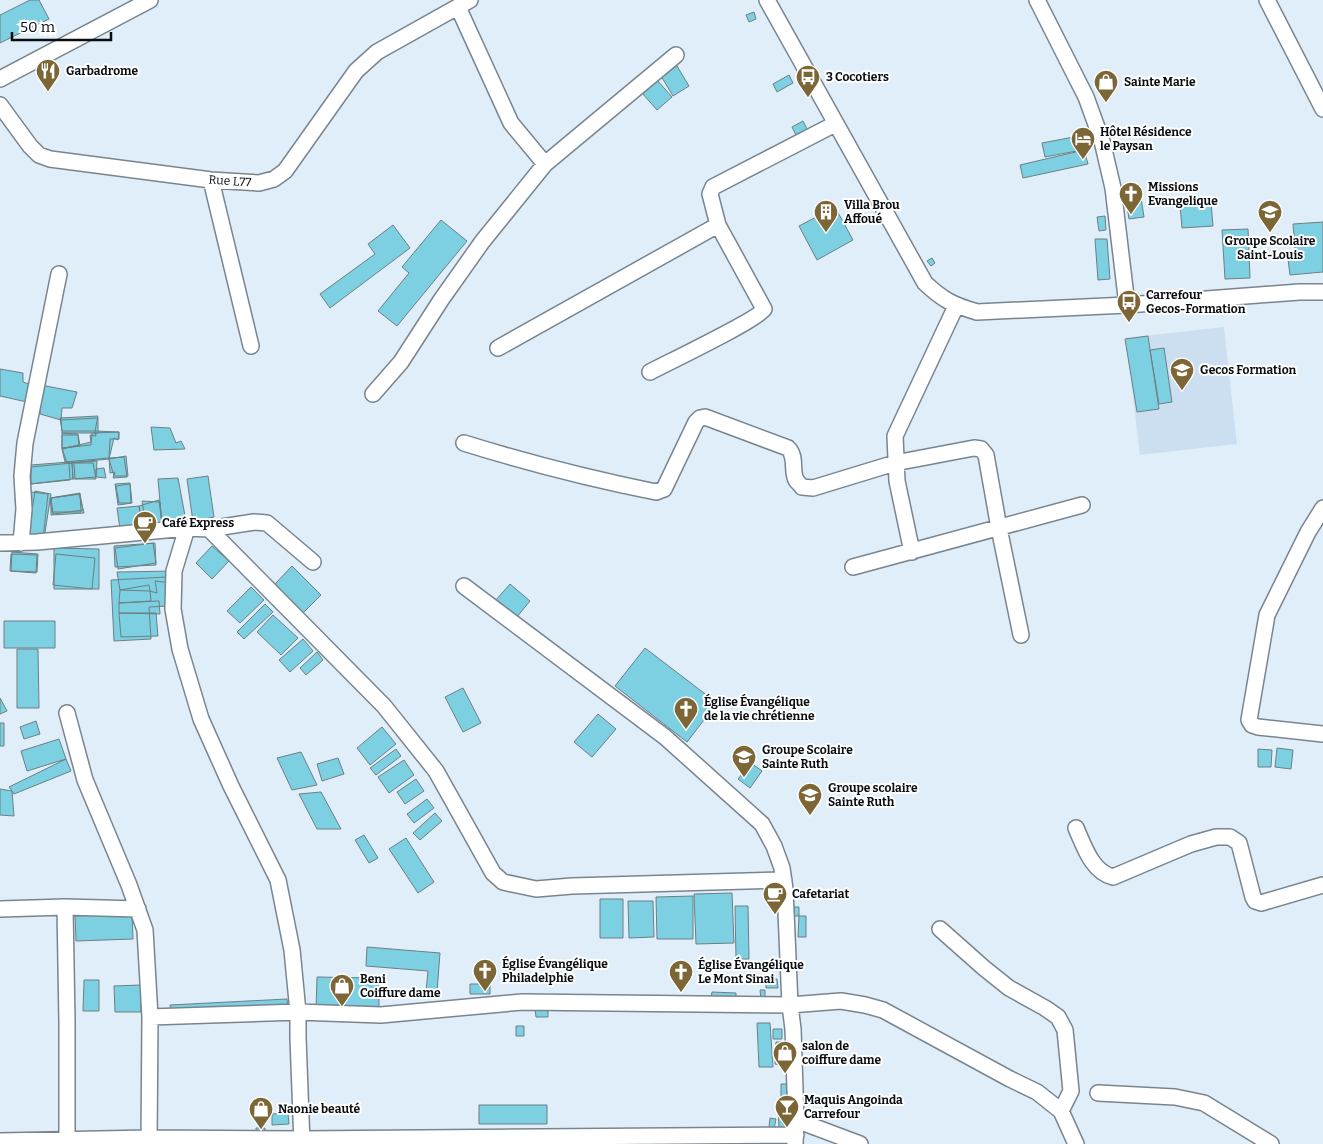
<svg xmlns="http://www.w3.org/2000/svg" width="1323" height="1144" font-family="Bitter,serif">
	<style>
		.built { fill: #ccdff0 }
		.building { fill: #7cd0e1; stroke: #6d7f83 }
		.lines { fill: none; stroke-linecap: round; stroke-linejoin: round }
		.minor-casing { stroke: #78858f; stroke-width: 18 }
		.minor { stroke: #fff; stroke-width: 15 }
		.labels { text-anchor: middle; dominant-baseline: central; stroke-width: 4; stroke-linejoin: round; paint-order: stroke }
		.poi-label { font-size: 12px; font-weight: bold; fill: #090d11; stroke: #fff; text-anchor: start }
		.street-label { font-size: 12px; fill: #090d11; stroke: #fff }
	</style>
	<rect width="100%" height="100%" fill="#e0eef9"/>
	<path class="built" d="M1224,327l13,117 -97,11 -14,-117z"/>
	<path class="building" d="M30,0h9l10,19 -49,24v-28z
		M754,12l2,7 -7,3 -3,-7z
		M677,66l12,20 -16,10 -12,-20z
		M789,75l4,8 -16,9 -4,-8z
		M657,80l15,17 -15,13 -15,-17z
		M803,121l6,12 -11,6 -6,-12z
		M1084,135l3,14 -42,8 -3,-14z
		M1084,150l4,14 -65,14 -3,-13z
		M1141,198l3,19 -15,2 -3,-19z
		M1211,203l2,23 -31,2 -2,-23z
		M835,207l18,33 -36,20 -18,-34z
		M1105,216l1,14 -7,1 -2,-14z
		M441,220l26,21 -70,85 -19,-15 31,-38 -7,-6z
		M1323,222v50l-33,3 -2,-16 8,-1 -3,-34z
		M393,225l17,23 -80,60 -10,-14 55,-40 -7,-10z
		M1248,229l2,49 -25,1 -3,-49z
		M1095,239h12l3,40 -12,1z
		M932,258l3,5 -4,3 -4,-5z
		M1148,336l11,73 -22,3 -12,-73z
		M1164,348l8,54 -13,2 -9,-54z
		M0,369l23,4v9l6,2 -2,18 -27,-6z
		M41,385l36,7 -5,16h-10l-1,12 -21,-6z
		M98,416l-3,15h-33l-2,-13z
		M98,418v15h-36l-1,-13z
		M151,427l19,1 6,15 5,-2 4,8 -31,1z
		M95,431l24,1v7h-9l-1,19 -44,4 -3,-13 29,-7 -1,-7 6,1z
		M119,432l-1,8 -4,-2 -5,21 -42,4 -5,-15 29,-3 1,-12z
		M62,433l16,1 2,12 -18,2z
		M62,435h16l1,10 -17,4z
		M126,456l2,20h-14l-5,-17z
		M124,457l3,20 -14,1 2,-6 -5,1 -1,-15z
		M97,461l-1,16 -23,2 -1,-16z
		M69,462l1,18 -39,4v-19z
		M72,463l1,16 -43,5 1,-17z
		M74,463h19l3,16h-21z
		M104,468l2,10 -10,-1v-8z
		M208,476l6,41 -21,5 -6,-43z
		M178,478l8,43 -24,4 -4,-46z
		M130,483l2,20 -14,2 -3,-21z
		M130,484l1,19h-12l-3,-17z
		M35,491l16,3 -7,45 -16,-2z
		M31,492l17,2 -5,45 -17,-2z
		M80,493l1,19h-29l-2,-14z
		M79,494l5,19 -33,2v-17z
		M80,494l3,16 -30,4 -2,-16z
		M159,500l3,25 -20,1 -3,-20z
		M142,501l18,1 2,22 -16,3z
		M139,506l3,20 -22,3 -3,-21z
		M153,543l3,20 -38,6 -3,-21z
		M155,543l1,22 -41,2 -1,-21z
		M212,546l17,15 -17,18 -16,-16z
		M54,548l45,1v40h-45z
		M12,552l26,2 -1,18 -26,-1z
		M11,554l26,1 -1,18 -26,-2z
		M56,554l39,4 -3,31 -39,-4z
		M292,566l29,29 -18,18 -28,-29z
		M174,571l-3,12 -16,-2 2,12 -7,-2 -1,-6 -29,5 -3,-18z
		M167,577l2,29 -20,1 2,32 -37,2 -3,-61z
		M510,584l20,17 -14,17 -21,-17z
		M251,587l13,13 -24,23 -13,-12z
		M120,590l30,1 1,10 -32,2z
		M159,601l1,13 -41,-1v-10z
		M265,604l8,8 -29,27 -7,-7z
		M119,613h37l2,23 -37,1z
		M273,615l25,23 -17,17 -24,-23z
		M4,621h51v27h-51z
		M303,639l10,12 -23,21 -11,-12z
		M645,648l72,55 -30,39 -72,-56z
		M17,649h21l1,59h-22z
		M317,652l6,8 -17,15 -6,-7z
		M463,688l18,35 -18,9 -18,-35z
		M0,698l7,13 -7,3z
		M598,714l18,15 -24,28 -18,-15z
		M36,721l4,13 -16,5 -4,-12z
		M0,723h4v23h-4z
		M382,727l14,17 -26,21 -13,-17z
		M59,739l7,20 -39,12 -6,-20z
		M1277,748l16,2 -2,19 -16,-2z
		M396,749l5,7 -25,19 -6,-7z
		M1258,749l14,1 -1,17h-13z
		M301,752l16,33 -25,5 -15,-32z
		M338,758l6,16 -22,7 -5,-17z
		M66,759l5,12 -57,23 -5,-7z
		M404,760l10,15 -25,18 -11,-16z
		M751,763l11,8 -12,17 -12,-9z
		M416,779l8,12 -19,13 -8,-12z
		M0,789l12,2 2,25 -14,-1z
		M321,792l20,37h-24l-18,-35z
		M427,799l7,9 -20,15 -7,-9z
		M435,813l7,8 -22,19 -7,-7z
		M364,835l14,23 -9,5 -14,-23z
		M406,838l28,44 -16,11 -29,-44z
		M732,893l2,50 -38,1 -2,-50z
		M693,896v43h-36l-1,-42z
		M600,899h23v39h-23z
		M628,901h25l1,36 -25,1z
		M735,906h13l1,53h-13z
		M793,907h6v9h-6z
		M132,914l1,25 -57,2 -1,-25z
		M799,916h7v21h-8z
		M367,947l73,6 -3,39 -11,-1 2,-20 -62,-5z
		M778,960l1,7 -8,1 -1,-7z
		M317,977l62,1v33l-63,-1z
		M766,979h11l1,9h-12z
		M84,980h15v31h-16z
		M470,984h20v10h-20z
		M141,985v27h-26l-1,-26z
		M760,990h5v9h-4z
		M712,992l24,1v6l-25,-1z
		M287,999l1,10 -117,6 -1,-10z
		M535,1009h13v8h-12z
		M757,1023h13l3,44h-14z
		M516,1026h8v10h-8z
		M773,1029h9v10h-9z
		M776,1042h5l-1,23 -5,-1z
		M781,1084h7v15h-7z
		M778,1100l12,1v29h-11z
		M479,1105h68v19h-68z
		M288,1113l1,11 -17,1v-11z
		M770,1118l6,1 -2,10 -5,-2z
		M256,1128h9v5h-9z"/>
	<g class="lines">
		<defs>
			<path id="minor" d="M767,0l158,283c18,17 28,22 52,29l150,-7 172,-13h24
				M1037,0l49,97 16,44 11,47 14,117
				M1267,0l56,109
				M458,7l53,116 34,41 131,-109
				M0,79l150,-79
				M0,105l30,41 9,9 11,4 161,21 48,3 15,-4 11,-8 71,-100 21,-19 93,-52
				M211,180l40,166
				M498,348l220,-123 -8,-31 3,-7 122,-63
				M650,372c17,-9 109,-53 114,-63l-46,-84
				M373,394l28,-32 40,-62 41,-58 63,-78
				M464,443c64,20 127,36 192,49l8,-3 32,-67 4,-4 5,-1 83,31c9,9 3,22 8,32 2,3 4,4 6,7l11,1 82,-25 79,-15 7,1 5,6 13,73 22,107
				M1323,508l-15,24 -41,83 -18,105 3,5 6,2 65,7
				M187,528l-13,43 -1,38 7,40 21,70 30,67 47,94 14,70 6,62v26l4,106
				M209,529l175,177 52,65 57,102 10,9 33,7 36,-3 212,-6
				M0,543l37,-1 150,-14 22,1 45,-7 13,1 46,39
				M21,543l3,-34 -2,-33 3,-33 34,-169
				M912,552l-15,-71 -2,-45 61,-130
				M853,567l229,-62
				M464,586l201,151 97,87 12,22 8,22 3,21 5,116 3,24 3,91 -1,24
				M67,713l18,67 44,105 16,45 5,87 -1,127
				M1076,828c8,18 16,44 37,49l78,-33 25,-7h14l9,6 14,54 2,4 6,2 62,-18
				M65,907l2,115v117
				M0,909l65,-2 73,2
				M940,929l44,39 25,20 36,20 13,9 7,13 6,61 -10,20
				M150,1017l148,-5 83,3 141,-13 268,3 51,-4 24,4 18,5 127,69 27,13 24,19 15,33
				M1098,1093l77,4 29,6 67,41
				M796,1120l64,24
				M0,1141l149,-3 153,1 494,-4"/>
		</defs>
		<use href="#minor" class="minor-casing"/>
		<use href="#minor" class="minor"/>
	</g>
	<defs>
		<symbol id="restaurant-pin" viewBox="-11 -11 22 30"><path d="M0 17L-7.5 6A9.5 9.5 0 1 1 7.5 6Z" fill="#7c6636" stroke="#fff"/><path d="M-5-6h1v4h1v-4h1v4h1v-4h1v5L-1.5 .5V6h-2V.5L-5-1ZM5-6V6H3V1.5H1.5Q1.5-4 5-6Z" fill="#fff"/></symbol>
		<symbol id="bus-pin" viewBox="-11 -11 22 30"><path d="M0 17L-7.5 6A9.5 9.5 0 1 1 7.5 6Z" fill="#7c6636" stroke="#fff"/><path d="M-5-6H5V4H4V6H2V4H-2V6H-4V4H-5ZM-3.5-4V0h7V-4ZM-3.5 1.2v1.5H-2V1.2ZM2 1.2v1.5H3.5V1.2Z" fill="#fff"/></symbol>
		<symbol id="shop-pin" viewBox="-11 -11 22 30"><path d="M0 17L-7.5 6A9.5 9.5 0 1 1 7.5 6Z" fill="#7c6636" stroke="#fff"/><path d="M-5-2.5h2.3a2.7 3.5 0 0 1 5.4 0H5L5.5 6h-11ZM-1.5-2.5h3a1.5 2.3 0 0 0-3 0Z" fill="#fff"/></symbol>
		<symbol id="hotel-pin" viewBox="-11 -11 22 30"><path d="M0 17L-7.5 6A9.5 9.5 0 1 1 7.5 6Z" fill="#7c6636" stroke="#fff"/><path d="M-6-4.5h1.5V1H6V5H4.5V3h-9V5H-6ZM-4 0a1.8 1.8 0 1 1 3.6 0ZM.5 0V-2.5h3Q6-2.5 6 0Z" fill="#fff"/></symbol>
		<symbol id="church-pin" viewBox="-11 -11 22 30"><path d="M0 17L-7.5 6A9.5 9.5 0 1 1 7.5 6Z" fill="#7c6636" stroke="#fff"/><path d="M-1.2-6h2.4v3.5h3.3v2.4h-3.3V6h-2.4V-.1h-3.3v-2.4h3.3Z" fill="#fff"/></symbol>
		<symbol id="building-pin" viewBox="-11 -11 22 30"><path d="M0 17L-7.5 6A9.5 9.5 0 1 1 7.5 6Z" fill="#7c6636" stroke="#fff"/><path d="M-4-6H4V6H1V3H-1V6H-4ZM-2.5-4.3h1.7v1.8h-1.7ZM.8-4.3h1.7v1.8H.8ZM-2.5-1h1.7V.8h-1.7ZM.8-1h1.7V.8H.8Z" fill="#fff"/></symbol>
		<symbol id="school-pin" viewBox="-11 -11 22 30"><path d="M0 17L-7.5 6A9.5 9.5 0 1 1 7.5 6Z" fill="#7c6636" stroke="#fff"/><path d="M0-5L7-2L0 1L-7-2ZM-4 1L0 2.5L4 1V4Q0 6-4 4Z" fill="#fff"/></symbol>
		<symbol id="university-pin" viewBox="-11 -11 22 30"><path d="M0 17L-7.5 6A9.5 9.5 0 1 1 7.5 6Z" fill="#7c6636" stroke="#fff"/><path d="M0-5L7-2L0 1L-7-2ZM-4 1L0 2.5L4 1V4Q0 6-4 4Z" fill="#fff"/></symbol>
		<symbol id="cafe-pin" viewBox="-11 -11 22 30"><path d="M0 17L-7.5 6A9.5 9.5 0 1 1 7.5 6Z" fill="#7c6636" stroke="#fff"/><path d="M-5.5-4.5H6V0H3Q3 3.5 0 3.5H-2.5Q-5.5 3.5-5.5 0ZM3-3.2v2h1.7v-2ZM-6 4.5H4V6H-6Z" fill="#fff"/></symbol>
		<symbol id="bar-pin" viewBox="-11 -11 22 30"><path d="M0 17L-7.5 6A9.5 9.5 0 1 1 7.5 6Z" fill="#7c6636" stroke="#fff"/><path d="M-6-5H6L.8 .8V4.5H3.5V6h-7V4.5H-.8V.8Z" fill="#fff"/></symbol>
	</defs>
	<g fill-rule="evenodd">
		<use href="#restaurant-pin" x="34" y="57" width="28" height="38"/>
		<use href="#bus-pin" x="794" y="63" width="28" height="38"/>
		<use href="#shop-pin" x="1092" y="68" width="28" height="38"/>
		<use href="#hotel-pin" x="1069" y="125" width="28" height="38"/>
		<use href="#church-pin" x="1117" y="180" width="28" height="38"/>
		<use href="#building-pin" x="812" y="198" width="28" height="38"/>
		<use href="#school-pin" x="1256" y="198" width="28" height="38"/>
		<use href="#bus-pin" x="1115" y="288" width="28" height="38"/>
		<use href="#university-pin" x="1168" y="356" width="28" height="38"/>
		<use href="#cafe-pin" x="131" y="509" width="28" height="38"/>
		<use href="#church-pin" x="672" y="695" width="28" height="38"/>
		<use href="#school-pin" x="730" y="743" width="28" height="38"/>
		<use href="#school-pin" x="796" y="781" width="28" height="38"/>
		<use href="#cafe-pin" x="761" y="880" width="28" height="38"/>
		<use href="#church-pin" x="471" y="957" width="28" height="38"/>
		<use href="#church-pin" x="667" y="958" width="28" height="38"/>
		<use href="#shop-pin" x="328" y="972" width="28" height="38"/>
		<use href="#shop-pin" x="771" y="1039" width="28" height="38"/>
		<use href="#bar-pin" x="773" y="1093" width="28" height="38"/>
		<use href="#shop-pin" x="247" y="1095" width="28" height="38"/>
	</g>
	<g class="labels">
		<g class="poi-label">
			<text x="66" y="71">Garbadrome</text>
			<text x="826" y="77">3 Cocotiers</text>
			<text x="1124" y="82">Sainte Marie</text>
			<text x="1100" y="132">Hôtel Résidence<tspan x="1100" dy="14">le Paysan</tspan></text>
			<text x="1148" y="187">Missions<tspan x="1148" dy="14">Evangelique</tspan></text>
			<text x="844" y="205">Villa Brou<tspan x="844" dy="14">Affoué</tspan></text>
			<text x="1270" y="241" text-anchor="middle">Groupe Scolaire<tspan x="1270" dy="14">Saint-Louis</tspan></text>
			<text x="1146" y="295">Carrefour<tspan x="1146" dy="14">Gecos-Formation</tspan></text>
			<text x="1200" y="370">Gecos Formation</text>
			<text x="162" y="523">Café Express</text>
			<text x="704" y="702">Église Évangélique<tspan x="704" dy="14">de la vie chrétienne</tspan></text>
			<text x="762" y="750">Groupe Scolaire<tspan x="762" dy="14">Sainte Ruth</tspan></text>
			<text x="828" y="788">Groupe scolaire<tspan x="828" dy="14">Sainte Ruth</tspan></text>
			<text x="792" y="894">Cafetariat</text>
			<text x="502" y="964">Église Évangélique<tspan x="502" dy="14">Philadelphie</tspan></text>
			<text x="698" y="965">Église Évangélique<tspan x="698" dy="14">Le Mont Sinai</tspan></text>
			<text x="360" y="979">Beni<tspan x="360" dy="14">Coiffure dame</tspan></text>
			<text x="802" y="1046">salon de<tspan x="802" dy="14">coiffure dame</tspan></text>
			<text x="804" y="1100">Maquis Angoinda<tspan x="804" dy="14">Carrefour</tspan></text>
			<text x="278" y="1109">Naonie beauté</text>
		</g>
		<g class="street-label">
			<text transform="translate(230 181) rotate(4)">Rue L77</text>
		</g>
	</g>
	<path d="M12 32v8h99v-8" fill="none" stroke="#090d11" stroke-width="2.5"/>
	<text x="20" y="32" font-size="15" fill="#090d11" stroke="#ffffff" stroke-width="4" paint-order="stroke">50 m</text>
</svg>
